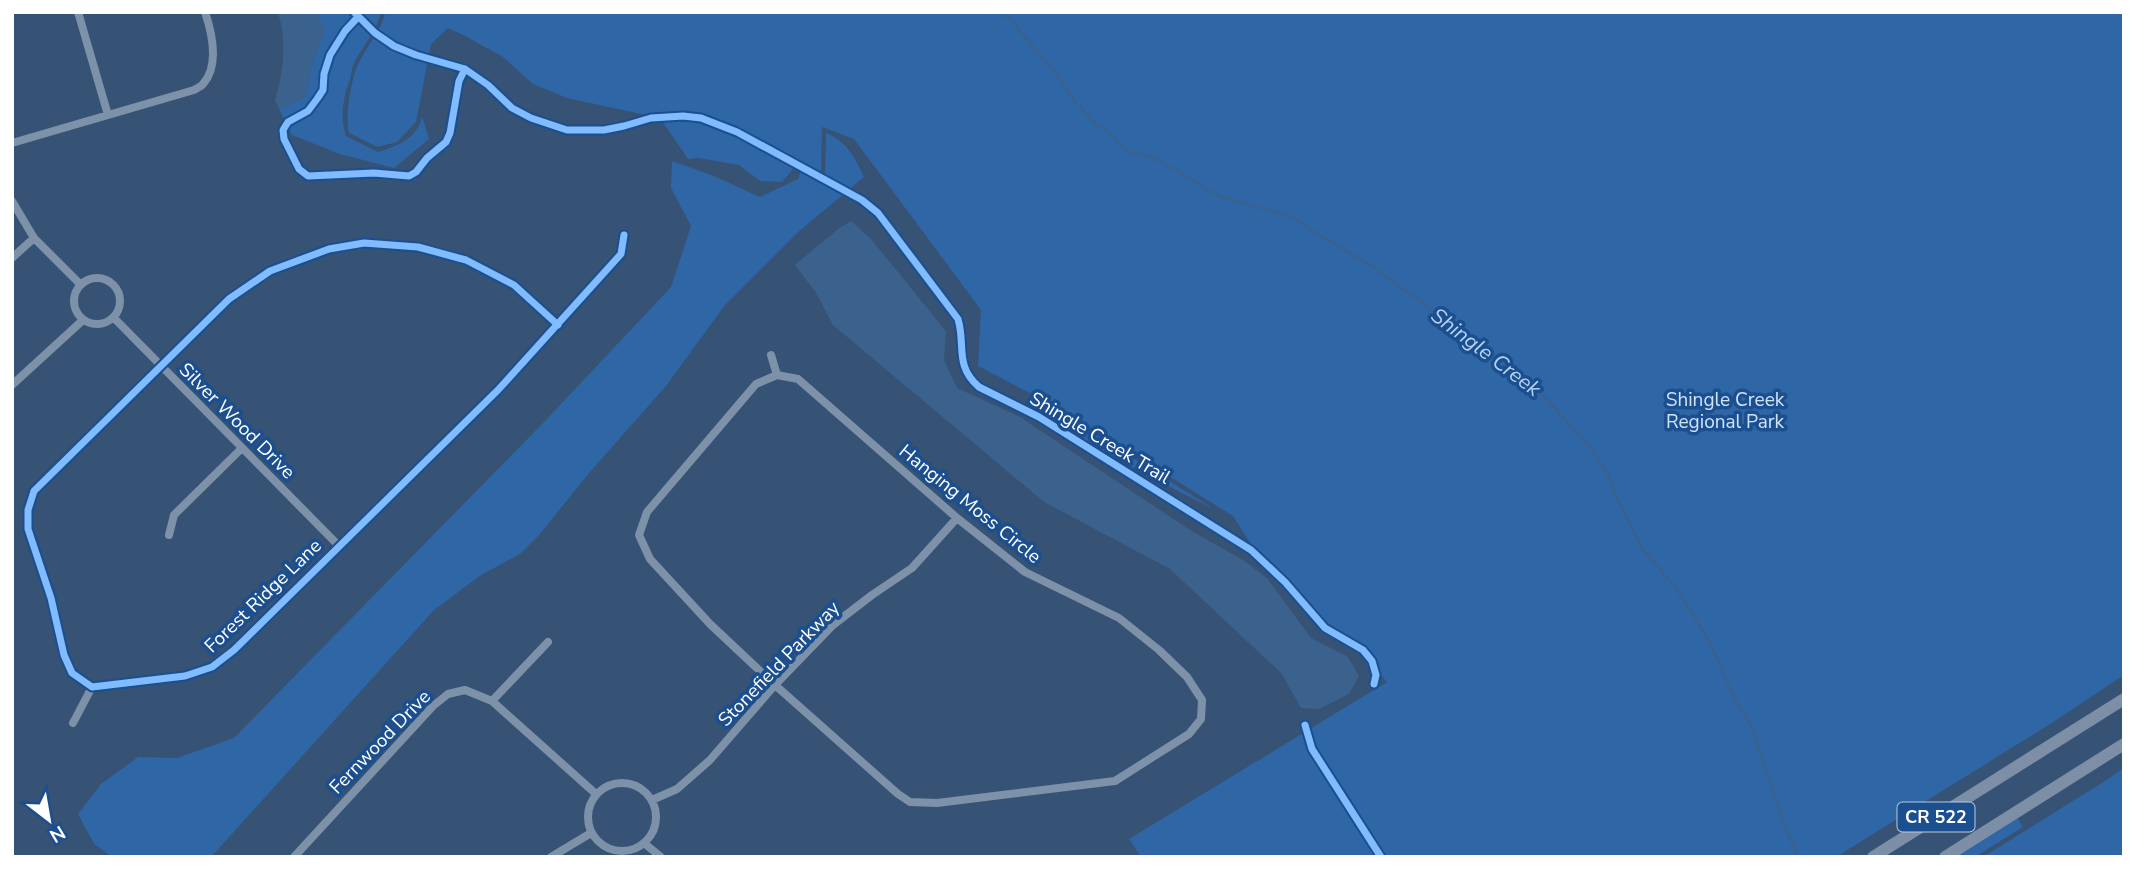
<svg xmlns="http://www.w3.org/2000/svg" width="2136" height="869" font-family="'Nunito Sans',sans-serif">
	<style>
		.green { fill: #2f66a5 }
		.water { fill: #3b618d }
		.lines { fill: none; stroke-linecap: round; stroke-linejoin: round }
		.stream { stroke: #3b618d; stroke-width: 2.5 }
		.minor { stroke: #7d92a8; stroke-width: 8 }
		.primary { stroke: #7d8ea7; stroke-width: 12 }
		.cycleway-casing { stroke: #1b4f8f; stroke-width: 11 }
		.cycleway { stroke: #80bcff; stroke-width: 7 }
		.labels { text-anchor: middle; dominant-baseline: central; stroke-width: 7; stroke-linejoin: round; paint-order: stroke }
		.shield { fill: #1b4f8f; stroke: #bbcadd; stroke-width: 2 }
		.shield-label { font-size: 18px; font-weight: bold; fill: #fff }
		.park-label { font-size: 19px; fill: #cfe3fa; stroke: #1b4f8f }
		.street-label { font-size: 19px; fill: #fff; stroke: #1b4f8f }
		.water-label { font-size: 21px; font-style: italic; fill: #b5d3f5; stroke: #1b4f8f }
	</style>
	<rect width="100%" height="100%" fill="#365274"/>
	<path class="green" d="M315,12h66c-4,18 -17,33 -26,49 -4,7 -3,14 -6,21 -6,16 -9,38 -3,54l32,16c20,-6 40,-14 44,-36l7,23 -35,29 -54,-14 -48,-19 -13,-26 26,-12 8,-37 11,-29z
		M385,12h1739v663l-69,46 -219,136h-695l-12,-18 258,-157 -25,-29 -93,-80 -36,-57 -170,-106 -85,-44 3,-56 -127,-171 -32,-12 -1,48 -22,-13 -17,20 -22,-1 -21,-16 -41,-7 -10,1 -28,-41 -93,-20 -34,-14 -30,-27 -38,-21 -17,-8 -17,16 -15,78 -19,20 -20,5 -28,-14c-4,-16 2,-52 8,-66 8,-20 24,-34 28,-55z
		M826,133c21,8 29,25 38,44l-67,56 -72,72 -59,81 -76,86 -51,63 -19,19 -39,21 -47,35 -222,246 -100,1 -18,-13 -16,-30 23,-30 37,-27 39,1 57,-20 311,-317 126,-134 20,-61 -20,-38 1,-27 42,15 46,21 38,-18 4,-11 18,10h5z
		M1039,403l23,11 152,95 -60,-30 -127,-70z
		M2124,768v89h-141l122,-76z
		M2017,817l6,10 -48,30h-20z"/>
	<path class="water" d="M278,12h37l10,18 -12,30 -8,37 -26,12 -4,-9c9,-31 12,-57 3,-88z
		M851,221l20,18 75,92 -2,29 13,28 63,29 170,113 53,30 24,18 44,60 37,19 11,19 -10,18 -30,15 -18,-1 -19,-34 -112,-105 -126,-67 -211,-177 -17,-32 -21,-28 43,-36z"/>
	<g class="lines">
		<path class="stream" d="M999,12l12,8 42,50 21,30 23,25 14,8 10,14 11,6 16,3 16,7 55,33 74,21 26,18 48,28 113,81 64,52 45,50 18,26 8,21 26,54 32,37 36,56 23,54 19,32 35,103 12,28"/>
		<path class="minor" d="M78,12l30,103
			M12,143l182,-53c3,-2 7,-3 9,-6 17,-19 9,-51 2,-72
			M12,201l22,37 47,47
			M12,258l22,-20
			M74 301a23 23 0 1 1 46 0a23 23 0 1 1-46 0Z
			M114,318l224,227
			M558,325l-44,-40 -48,-25 -48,-13 -54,-4 -35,6 -59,22 -41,28 -195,192 -6,19v19l23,69 13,57 8,18 20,14 93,-11 27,-9 22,-17 264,-260 123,-136 3,-19
			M771,355l6,20
			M777,375l21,4 159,139 68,54 94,46 40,32 28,27 15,23 -1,19 -12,15 -74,47 -178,22 -27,-1 -12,-8 -123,-109 -65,-61 -60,-65 -11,-24 8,-23 109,-128z
			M12,385l71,-65
			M169,535l5,-20 68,-67
			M492,701l56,-59
			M73,723l19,-36
			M588 817a34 34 0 1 1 68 0a34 34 0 1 1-68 0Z
			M652,800l25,-11 33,-29 65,-75 58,-60 39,-30 40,-27 45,-50
			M644,843l17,14
			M294,857l139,-151 15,-12 17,-4 27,11 104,93
			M551,857l40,-24"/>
		<path class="primary" d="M1873,857l251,-158
			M1945,857l179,-113"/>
		<defs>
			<path id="cycleway" d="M354,12l21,21 19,13 22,9 49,14 23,16 24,23 19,10 36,12h37l20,-4 27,-8 32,-2 18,2 36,14 125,68 16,13 80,106c8,27 -4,46 21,68l60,30 212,133 34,32 40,46 38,22 9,11 4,14 -2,9
				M358,17l-13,14 -15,24 -6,19 -1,16 -6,9 -9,12 -20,11 -5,8 1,9 15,30 9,7 66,-3 35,3 7,-4 11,-14 19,-16 4,-9 9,-52 6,-12
				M558,325l-44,-40 -48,-25 -48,-13 -54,-4 -35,6 -59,22 -41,28 -195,192 -6,19v19l23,69 13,57 8,18 20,14 93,-11 27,-9 22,-17 264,-260 123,-136 3,-19
				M1305,725l7,24 69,108"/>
		</defs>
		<use href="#cycleway" class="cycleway-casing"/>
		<use href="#cycleway" class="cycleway"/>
	</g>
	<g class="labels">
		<rect class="shield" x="1897.5" y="802.5" width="77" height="29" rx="5"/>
		<g class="shield-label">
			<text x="1936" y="817">CR 522</text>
		</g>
		<g class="park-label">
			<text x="1725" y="400">Shingle Creek<tspan x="1725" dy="22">Regional Park</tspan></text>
		</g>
		<g class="street-label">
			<text transform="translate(237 421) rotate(45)">Silver Wood Drive</text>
			<text transform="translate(1100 438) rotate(31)">Shingle Creek Trail</text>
			<text transform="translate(970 504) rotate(39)">Hanging Moss Circle</text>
			<text transform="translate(263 596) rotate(-44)">Forest Ridge Lane</text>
			<text transform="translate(779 664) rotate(-46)">Stonefield Parkway</text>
			<text transform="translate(380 742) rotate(-46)">Fernwood Drive</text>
		</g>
		<g class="water-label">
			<text transform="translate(1486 352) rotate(37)">Shingle Creek</text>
		</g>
	</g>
	<rect width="2136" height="869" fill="none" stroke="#ffffff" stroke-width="28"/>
	<g transform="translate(49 820) rotate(149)" stroke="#1b4f8f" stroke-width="5" paint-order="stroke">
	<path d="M0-5L12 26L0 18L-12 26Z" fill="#ffffff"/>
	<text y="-10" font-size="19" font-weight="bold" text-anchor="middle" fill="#ffffff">N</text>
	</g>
</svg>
